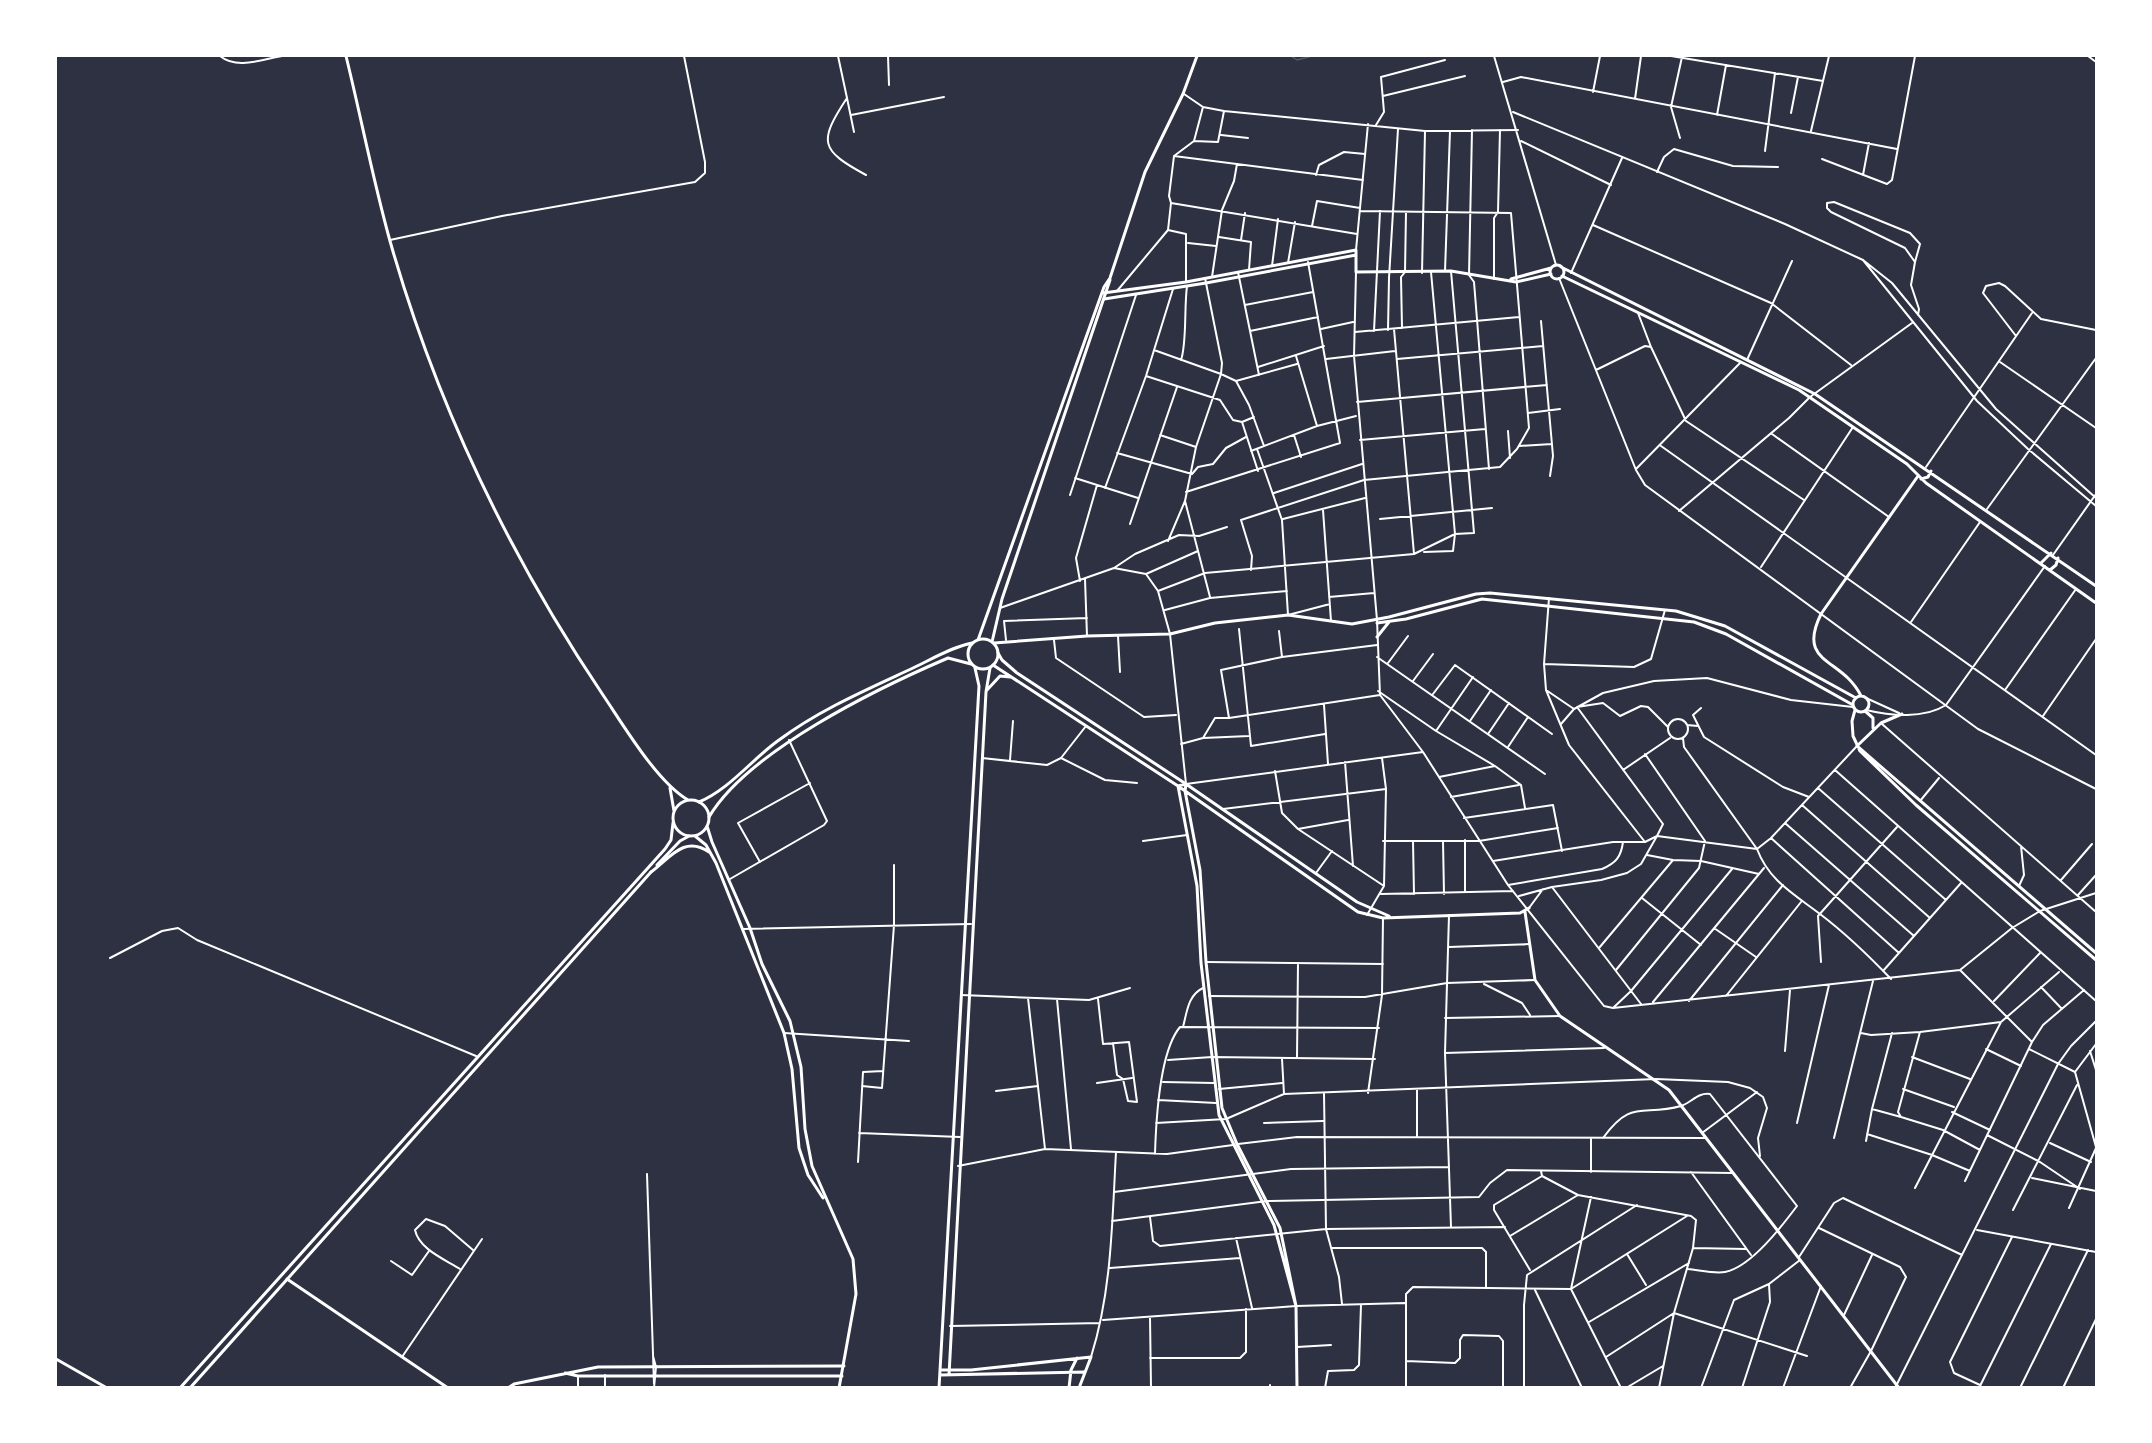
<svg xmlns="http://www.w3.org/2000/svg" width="2152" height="1443" font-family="'Work Sans',sans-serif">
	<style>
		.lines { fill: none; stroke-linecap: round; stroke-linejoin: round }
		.stream { stroke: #4f5d75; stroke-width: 1.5 }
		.minor { stroke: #fff; stroke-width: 2 }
		.tertiary { stroke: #fff; stroke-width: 3 }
		.secondary { stroke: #fff; stroke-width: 3 }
		.primary { stroke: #fff; stroke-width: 3 }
	</style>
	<rect width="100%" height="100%" fill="#2d3142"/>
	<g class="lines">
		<path class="stream" d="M1291,56l6,4 15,-4"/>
		<path class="minor" d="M220,56c17,14 43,3 62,0
			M838,56l9,42c-29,44 -27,52 19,77
			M888,56l1,29
			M1494,56l62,209
			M1671,56l152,25
			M1970,56h6
			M2088,56l8,6
			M1503,82l18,-5 376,72
			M1593,92l7,-36
			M1184,94l19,13 21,4 201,20 93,-1
			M1383,96l82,-20
			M847,98l7,34
			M1635,99l6,-43
			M1513,112l272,112 78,36
			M1791,113l7,-36
			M851,115l93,-18
			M1717,115l9,-50
			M1376,125l8,-13 -3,-35 64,-17
			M1472,130l-3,145 5,7 15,187
			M1811,131l18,-75
			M1221,135l27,3
			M1680,138l-9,-31 11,-50
			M1194,141l24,1 6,-31
			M1521,141l90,44
			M1765,151l10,-78
			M1174,156l20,-15 9,-34
			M1822,159l65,25 5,-4 23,-124
			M1657,172l7,-15 10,-8 59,17 45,1
			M1316,175l3,-10 25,-13 21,2
			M1863,175l6,-32
			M1171,203l-2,-7 5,-40 189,24
			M1593,225l178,78 80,62
			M1312,226l5,-25 43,7
			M1168,230l18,4v48
			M1219,237l32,5 -2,28
			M390,240l112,-24 193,-34 10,-9v-11l-21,-106
			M1241,240l4,-27
			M1188,243l28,3
			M1356,250l12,-126
			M1915,262l5,-18 -10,-11 -76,-31 -7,1v5l4,4 74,36 10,14 -4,23 8,24 -1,6
			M1288,263l7,-41
			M1272,266l6,-47
			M1445,271l5,-140
			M1238,272l21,103
			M1356,272l-2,84 23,264 3,75 43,57 85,133 96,121 9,2 347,-38 52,-42 28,-17 56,-18
			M1422,273l3,-142
			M1571,273l51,-115
			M1212,277l10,-67 12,-29 3,-17
			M1205,278l17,85 -1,11 15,7 13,24 15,41
			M1559,278l77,192 9,15 333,244 118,60
			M1494,279v-61l4,-6 2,-82
			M1117,291l51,-61 3,-27 186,31
			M1245,305l68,-13
			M1638,313l13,34
			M1541,321l12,135 -3,20
			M1402,328l-1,-51 4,-5 1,-60
			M1321,329l32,-7
			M1394,329l20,225
			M1388,330l1,-52 9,-149
			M1250,331l68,-14
			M1374,331l6,-120
			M1355,332l164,-15
			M2016,336l-33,-43 3,-7 13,-3 6,3 36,33 55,11
			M1154,350l67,24 -25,73 -11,54 -17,40
			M1296,356l21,70
			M1326,359l69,-8
			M1397,359l146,-13
			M1181,360c6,-17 3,-52 6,-74
			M1747,360l45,-99
			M2000,362l96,66
			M1258,367l66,-21
			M1596,370l49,-24 6,1 35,74 118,79
			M1146,376l74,24 13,20 9,2
			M1236,381l61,-17
			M1357,402l190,-17
			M1528,413l32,-4
			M1254,417l-12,5 16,49
			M1508,431l2,27
			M1772,434l117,83
			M1160,435l36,12
			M1294,435l7,22
			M1360,440l125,-11
			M1519,446l33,-2
			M1661,446l435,309
			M1257,449l25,71 6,95 42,-11
			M1251,451l66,-25 39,-10
			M1117,453l75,21 6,-7 15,-3 13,-16 20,-11
			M1926,467l106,-154
			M1636,469l105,-107
			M1075,478l63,20
			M1105,488l41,-112 27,-87
			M1186,492l154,-49 -32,-181
			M1274,493l88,-29
			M1070,495l66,-200
			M2096,498l-100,-89 -104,-126 -29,-23 114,141 51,48 68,57
			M1185,501l25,96
			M1987,509l109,-151
			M1323,510l8,111
			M1679,511l110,-93 21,-21 102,-74
			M1283,519l82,-21
			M1380,519l112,-11
			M1130,524l47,-137
			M1424,552l29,-1 2,-17 -24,-262
			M2053,555l43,-61
			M1761,567l92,-140
			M1114,568l21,-14 44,-19 20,1 28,-9
			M1251,570l1,-14 -11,-36 123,-40 136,-13 17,-18 12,-21 -18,-215 -151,-2
			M1146,574l52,-23
			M1085,579l2,57
			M1080,581l-4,-23 21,-73
			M1158,591l47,-18 209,-19 41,-20 19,-1 -23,-262
			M1329,597l45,-4
			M1549,598l-5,66 2,26 28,19
			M1000,608l114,-40 32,6 12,17 12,43 16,150 237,-32
			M1165,610l45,-12 77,-7
			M1911,622l69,-100
			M1239,629l12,117 74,-12
			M1279,631l3,26
			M1118,636l2,36
			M1006,640l-2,-19 83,-3
			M1054,640l2,18 88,59 32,-2
			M1377,645l-95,12 -61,13 8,48 151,-23
			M1377,657l168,117
			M1388,663l20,-27
			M1544,664l90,3 17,-8 14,-49
			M1413,681l20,-27
			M1546,690l23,55 76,97
			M2005,690l71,-101
			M1378,691l58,40 59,35 26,19 4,23
			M1433,694l22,-29 97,69
			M1866,698l33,15
			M1324,705l4,59
			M1701,708l-8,7 11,22 79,50 26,10
			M1866,710c25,6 58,9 80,-5l99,-139
			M2043,716l53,-77
			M1668 729a10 10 0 1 1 20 0a10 10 0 1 1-20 0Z
			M1470,721l21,-31
			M1561,724l13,-15 29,-16 51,-12 53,-3 84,22 62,7
			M1882,724l214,188
			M1687,725l11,1
			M1436,731l37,-54
			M1488,734l21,-31
			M1203,738l12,-20h14
			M1683,738l1,9 73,102c12,32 37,45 63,65 25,19 50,43 71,65
			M1181,744l22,-6 46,-2
			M1508,747l20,-30
			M982,758l65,7 14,-7 25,-32
			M1061,758l44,22 32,3
			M1010,760l3,-39
			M1345,762l8,104
			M1623,770l47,-32
			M1835,770l261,231
			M1275,771l7,42 16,16 86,57
			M1439,777l56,-11
			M1818,788l128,112
			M1451,797l68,-12
			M1920,801l19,-23
			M1802,805l128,113
			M1223,809l163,-20
			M1464,818l89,-13 9,46
			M1785,823l129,113
			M1298,829l50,-9
			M1771,838l128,115
			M1143,841l44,-6
			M1383,841h96l79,-13
			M1413,841l1,53
			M1443,841l1,53
			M1647,855l26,5 28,1 58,13
			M1493,861l120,-19h32l12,-6 6,-12 -86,-117 26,-4 17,13 21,-10 7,1 20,20
			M760,862l-22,-39 72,-40
			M1316,873l16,-22
			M730,879l94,-54 3,-4 -38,-81
			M2061,880l31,-36
			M1508,885l94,-16c14,-6 19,-12 21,-27
			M2019,886l5,-11 -3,-29
			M1552,887l89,117
			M1465,891v-51
			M1381,894l132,-3
			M2078,895l18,-20
			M1519,896l33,-9 49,-7 26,-7 14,-9 16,-28 100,13 14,-11 86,-92
			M1642,898l59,47
			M1529,908l14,-19
			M1367,915l17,-29 2,-97 -4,-31
			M1449,915l-4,138 6,174
			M1714,928l42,29
			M743,929l228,-5
			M1449,947l81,-3
			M1599,948l74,-88
			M110,958l52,-27 16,-3 19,12 279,116
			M1206,962l177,2
			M1821,962l-3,-46 79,-89
			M1616,970l83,-102 6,-27 -60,-87
			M1960,970l72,72
			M1883,971l78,-88
			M1484,984l38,19 8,12
			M2041,987l21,22
			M961,995l128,5 41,-12
			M1209,996l156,1 82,-14 88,-3
			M1726,996l75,-94
			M1028,998l17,151
			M1057,999l14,150
			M1098,999l5,45 26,-2 8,60 -9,-1 -5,-22 -6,-4 -4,-32
			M1689,1001l94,-116
			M1994,1001l46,-48
			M1653,1002l111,-134
			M1613,1008l18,-17 101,-122
			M1445,1018l115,-2
			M1183,1027c4,-15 5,-32 20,-39
			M1920,1032l-22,80 3,5 42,13 37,20
			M784,1033l125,8
			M1861,1033l10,2 49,-3 81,-10
			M2096,1044l-21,28 21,75
			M1986,1049l35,17
			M2029,1049l46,23
			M1785,1051l5,-61
			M2090,1051l6,19
			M1445,1053l159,-5
			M1912,1057l58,22
			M1297,1058l1,-95
			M1282,1059l2,35
			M1168,1060l44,-3 163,2
			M1163,1082l51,1
			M1097,1083l35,-5
			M862,1086l20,2 12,-163v-60
			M1219,1089l63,-6
			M1903,1089l51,18
			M1417,1090v47
			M996,1091l42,-5
			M1324,1093l2,136 13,48 3,27
			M1368,1093l14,-98 1,-77
			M1158,1100l58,3
			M1872,1109l20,-76
			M1952,1112l38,18
			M1156,1123l70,-4 58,-25 372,-15 72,3 22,6 13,9 4,11 -9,30 2,18
			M1264,1123l59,-2
			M1797,1123l32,-138
			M859,1133l101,4
			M1702,1133l55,-41
			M1867,1134l65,21 38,16
			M1987,1135l53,27 40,27
			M1603,1138c29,-40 39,-21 78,-32 10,-3 17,-14 29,-12l87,112c-15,20 -46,61 -72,66 -11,2 -26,-2 -37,-3
			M1834,1138l39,-157
			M1866,1141l6,-32 29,8
			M2050,1143l41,19
			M1238,1144l59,-7 409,1
			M1155,1154c1,-33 4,-102 25,-127l199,1
			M858,1162l5,-90 20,-1
			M958,1166l87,-17 122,5 66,-9
			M1541,1171l1,5 36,19 113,21 5,4 -3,28 -19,65 -15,75
			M1591,1172v-33
			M1691,1172l60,83
			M647,1174l7,210
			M2032,1178l64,13
			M1965,1181l67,-139 11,-17 41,-35
			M1915,1188l86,-166 58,-50
			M1114,1192l177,-23 158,-2
			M1591,1197l-20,92 50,99
			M2069,1208l27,-60
			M2013,1210l64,-125
			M1150,1217l3,24 7,5 166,-17 179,-2
			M1112,1221l155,-20 212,-4 11,-14 17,-13 226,3
			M1819,1228l81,39 6,10 -35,74 -21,37
			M1977,1230l119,22
			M1510,1236l68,-41
			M1236,1238l16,70
			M1332,1248h150l4,4v36
			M1693,1248l53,1
			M1627,1254l19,31
			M1799,1257l35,-54 9,-5 119,57
			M391,1261l21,14 17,-24
			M1110,1268l130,-10
			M460,1269c-16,-10 -41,-20 -45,-39l11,-11 19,7 28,24
			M1530,1270l-36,-60v-5l48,-29
			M1535,1290l47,98
			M1844,1315l28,-60
			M1150,1317l1,71
			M1103,1320l193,-14 109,-3
			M1589,1322l100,-59
			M950,1326l150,-3
			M1297,1347l34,-2
			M653,1356l3,11 -2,21
			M402,1357l80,-118
			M1091,1357c21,-67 21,-135 25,-205
			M1606,1357l68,-44 133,43
			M1150,1358h90l6,-6v-43
			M1406,1361l49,2 5,-5v-18l3,-5 36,1 4,5v47
			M605,1375v13
			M578,1376v12
			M1270,1385v3
			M1980,1385l-26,-12 -4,-11 62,-125
			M1325,1388l3,-17 26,-1 5,-5 2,-60
			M1406,1388v-94l7,-7 158,2 116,-73
			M1524,1388v-83l3,-30 110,-70
			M1626,1388l37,-22
			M1701,1388l33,-88 35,-16 31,-24
			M1742,1388l28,-86 -1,-18
			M1783,1388l38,-102
			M1895,1388l163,-324 13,-18 25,-25
			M1979,1388l72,-144
			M2020,1388l68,-138
			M2063,1388l33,-69"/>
		<path class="tertiary" d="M1550 272a7 7 0 1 1 14 0a7 7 0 1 1-14 0Z
			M1561,267l254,127 281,192
			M1562,276l237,114 108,74 19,19 170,120
			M1511,279l40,-11
			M1103,293l83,-11 170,-32v22l95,-1 65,11 35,-8
			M1104,299l102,-16 150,-28
			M1921,479l7,-2 3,-6
			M2041,563l10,-10
			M2050,570l6,-5 2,-7
			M1377,623l29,-4 76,-20 212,23 32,12 127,71
			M1377,637l12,-15
			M994,643l93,-7 83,-2 45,-11 73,-8 64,9 37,-7 87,-23 14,-1 186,18 49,15 131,72
			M998,653l4,7 15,13 169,111 171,118 32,14
			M993,665l185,121 180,126 25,6 137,-5 9,-5
			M987,690l13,-14 10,1
			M1853 704a8 8 0 1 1 16 0a8 8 0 1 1-16 0Z
			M1861,696c-19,-39 -65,-31 -40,-82l97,-138
			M1855,710l-3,11 1,15 7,15 56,54 180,155
			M1865,711l8,7v10
			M1857,746l239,207
			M1857,746l24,-23 21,-9
			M1525,912l10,68 25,36 109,74 230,298
			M287,1279l161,109
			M1296,1306l-22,-81 -55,-110 -18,-152 -4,-77 -19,-100 8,-2 -1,7 15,79 6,92 16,146 15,36 43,84 16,78 1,82
			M940,1370h31l120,-13 -12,31
			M565,1373l13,3h264
			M940,1375l144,-3
			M949,1375l37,-683 4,-24
			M514,1384l84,-17 246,-1
			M508,1388l6,-4 -3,4
			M939,1388l40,-702 -4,-18
			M1069,1388l2,-18 6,-12"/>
		<path class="secondary" d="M968 654a15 15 0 1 1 30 0a15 15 0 1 1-30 0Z
			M978,640l126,-353 6,-9 35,-106 38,-78 14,-38
			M992,642l10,-43 108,-319
			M699,802c31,-13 53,-43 80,-62 40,-30 89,-51 134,-72 19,-9 39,-21 59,-25
			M709,817c39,-66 169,-129 239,-159l23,6
			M657,865l23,-24 9,-5
			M180,1388l485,-539 6,-9 2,-17
			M190,1388l461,-516"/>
		<path class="primary" d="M346,56c15,61 27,124 44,185 46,162 119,314 213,454 21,31 54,87 85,105
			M670,788l4,23
			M673 818a18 18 0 1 1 36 0a18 18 0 1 1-36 0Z
			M707,826l5,16 38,86 12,36 28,57 11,46 4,62 7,37 41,93 3,35 -17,94
			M695,836l11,9 10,18 68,170 8,36 7,79 9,27 15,23
			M651,872c19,-14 33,-37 58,-20
			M56,1359l51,29"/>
	</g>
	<rect width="2152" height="1443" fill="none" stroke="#ffffff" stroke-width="114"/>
</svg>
